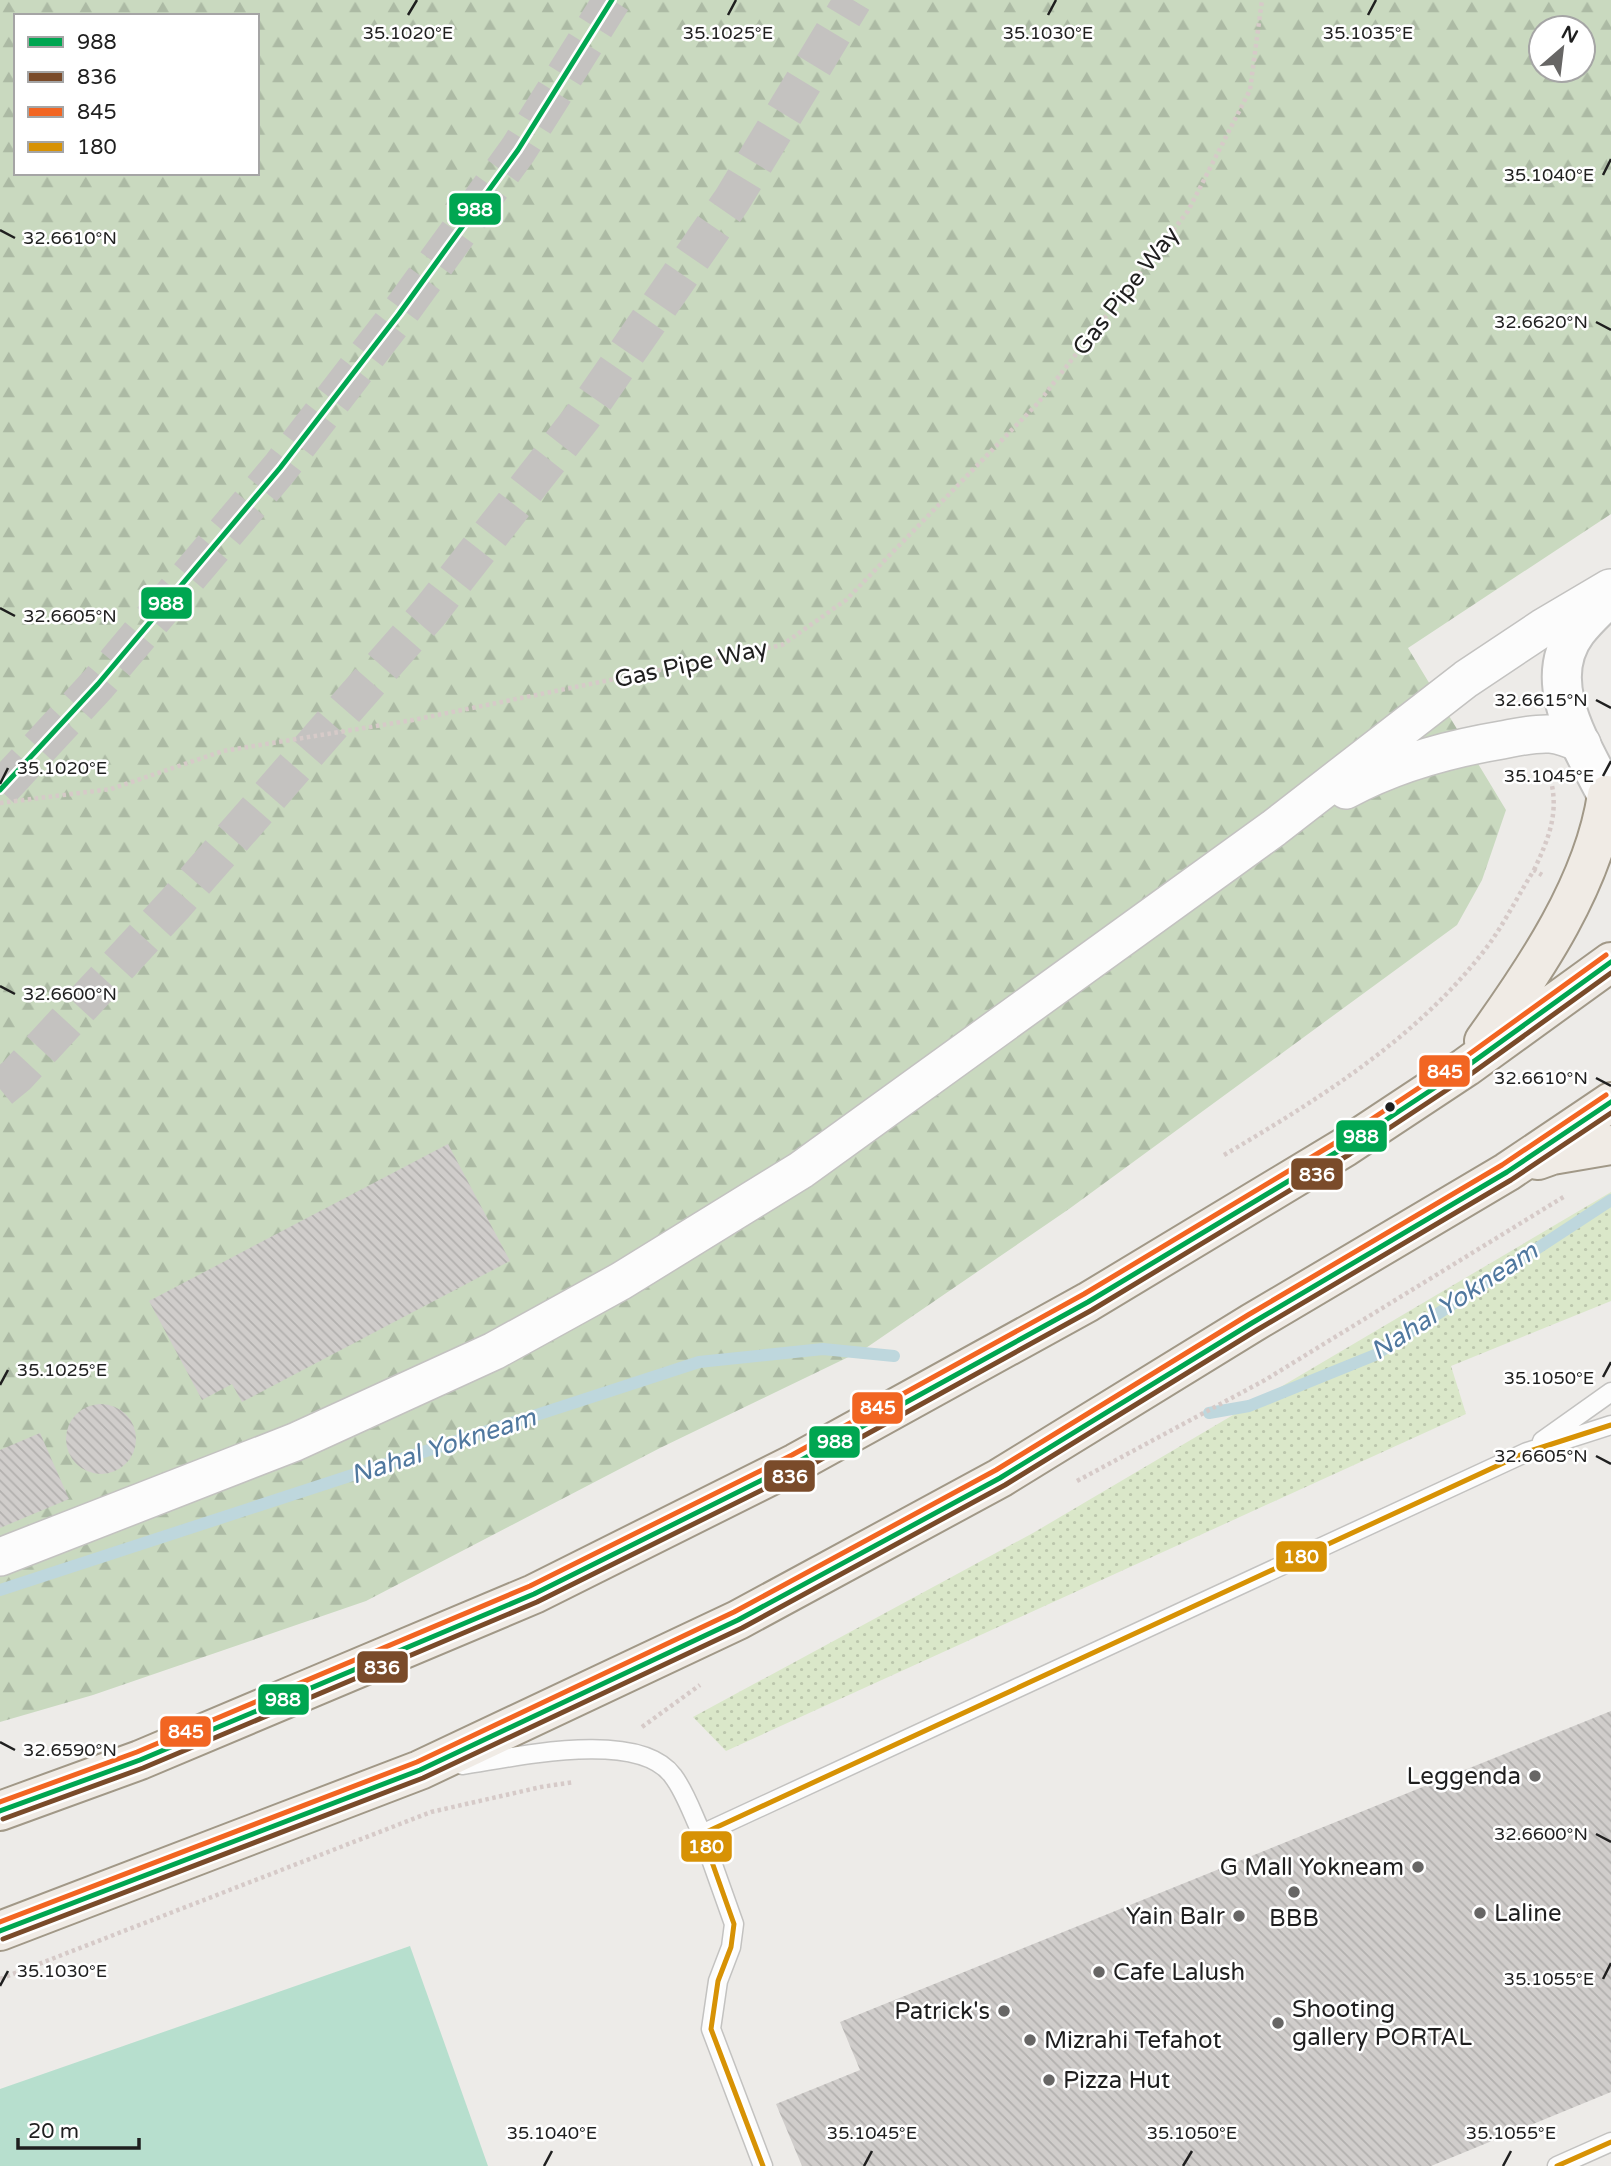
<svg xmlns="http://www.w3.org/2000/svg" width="1611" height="2166" font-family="'Varela Round',sans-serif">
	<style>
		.grass { fill: url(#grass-dots) }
		.forest { fill: url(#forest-firs); fill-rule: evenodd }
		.pitch { fill: #b7dfce }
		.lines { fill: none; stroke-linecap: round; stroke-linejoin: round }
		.stream { stroke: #bed7dd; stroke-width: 12 }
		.building { fill: url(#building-back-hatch) }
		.motorway-tunnel { stroke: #c4c2c0; stroke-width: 38; stroke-dasharray: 38 19; stroke-linecap: butt }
		.service-casing { stroke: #c3c2c0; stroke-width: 21 }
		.minor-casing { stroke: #c3c2c0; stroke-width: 40 }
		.tertiary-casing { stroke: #c3c2c0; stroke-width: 42 }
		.primary-casing { stroke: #a19887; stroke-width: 42 }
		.path { stroke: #d6cac8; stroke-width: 4.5; stroke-dasharray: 3.5 3.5; stroke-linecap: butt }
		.service { stroke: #fcfcfc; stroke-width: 18 }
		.minor { stroke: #fcfcfc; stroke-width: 37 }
		.tertiary { stroke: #fcfcfc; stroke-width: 38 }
		.primary { stroke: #f0ebe5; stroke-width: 38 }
		.bus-1-casing { stroke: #fff; stroke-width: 10 }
		.bus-2-casing { stroke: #fff; stroke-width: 10 }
		.bus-3-casing { stroke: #fff; stroke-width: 10 }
		.bus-4-casing { stroke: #fff; stroke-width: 10 }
		.bus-1 { stroke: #00a651; stroke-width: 5 }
		.bus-2 { stroke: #7a4b2a; stroke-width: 5 }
		.bus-3 { stroke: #f26522; stroke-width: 5 }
		.bus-4 { stroke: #d79205; stroke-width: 5 }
		.ticks { fill: none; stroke: #1f1f1f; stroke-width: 2.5 }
		.bus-dot { fill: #1f1f1f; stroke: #fff; stroke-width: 2.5 }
		.poi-dot { fill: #676665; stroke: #fff; stroke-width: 2.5 }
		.labels { text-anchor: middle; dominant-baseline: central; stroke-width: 5; stroke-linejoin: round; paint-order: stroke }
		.street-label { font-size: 24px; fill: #1f1f1f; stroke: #fff }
		.poi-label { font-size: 24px; fill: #1f1f1f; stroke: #fff; text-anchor: start }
		.water-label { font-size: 26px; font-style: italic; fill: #50789f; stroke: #fff }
		.ticks-label { font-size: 18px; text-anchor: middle; fill: #1f1f1f; stroke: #fff; stroke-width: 5; stroke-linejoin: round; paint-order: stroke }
		.line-badge { stroke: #fff; stroke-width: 2.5 }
		.badge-label { font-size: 19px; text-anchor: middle; font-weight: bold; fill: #fff }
	</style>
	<defs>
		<pattern id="grass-dots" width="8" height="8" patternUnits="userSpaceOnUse" patternTransform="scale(1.75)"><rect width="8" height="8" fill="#dae7c9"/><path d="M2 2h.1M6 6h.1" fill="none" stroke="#bbc6ac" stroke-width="1.8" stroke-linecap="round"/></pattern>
		<pattern id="forest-firs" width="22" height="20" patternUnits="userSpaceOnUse" patternTransform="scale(1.75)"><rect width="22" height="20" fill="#c9d9bf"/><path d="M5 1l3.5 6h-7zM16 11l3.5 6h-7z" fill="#acbaa4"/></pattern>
		<pattern id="building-back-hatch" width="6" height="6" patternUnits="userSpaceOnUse" patternTransform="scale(1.75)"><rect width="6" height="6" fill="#d0cdcb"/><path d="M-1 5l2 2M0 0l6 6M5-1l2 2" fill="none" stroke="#b2b0ae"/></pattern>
	</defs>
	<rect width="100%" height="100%" fill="#edebe8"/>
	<path class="grass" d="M1611,1192v109l-160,65 15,48 -740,337 -33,-34 340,-184z"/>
	<path class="forest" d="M0,0h1611v514l-203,134 98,162 -24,70 -25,45 -388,284 -206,141 -203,98 -294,153 -273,94 -93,27zM16,16h241v157h-241zM1541,28h42v42h-42z"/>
	<path class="pitch" d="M410,1946l78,220h-488v-77z"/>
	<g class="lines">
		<path class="stream" d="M1209,1413l40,-7 126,-51 236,-155
			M0,1590l699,-228 124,-13 71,7"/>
	</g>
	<path class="building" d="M448,1144l62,117 -268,141 -10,-18 -30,16 -53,-99z
		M66 1439a35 35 0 1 1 70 0a35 35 0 1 1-70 0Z
		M40,1433l29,66 -69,29v-78z
		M1611,1711v381l-180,74h-629l-26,-62 84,-34 -20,-48z"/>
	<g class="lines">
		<path class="motorway-tunnel" d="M0,790l98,-106 182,-216 119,-154 119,-164 94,-150
			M0,1089l17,-14 158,-171 254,-291 154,-197 149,-216 121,-200"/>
		<defs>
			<path id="service" d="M1542,1441l69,-49
				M462,1765c50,-7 176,-37 211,11 13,17 20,40 29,58
				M763,2166l-52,-137 7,-48 13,-34 3,-23 -32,-90 825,-382 84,-27
				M1557,2166l54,-24"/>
			<path id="minor" d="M1346,790c48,-26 102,-41 156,-50 16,-3 32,-7 48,-6 12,1 21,5 32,10
				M0,1557l295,-115 199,-91 127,-70 180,-111 473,-342 192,-149 78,-52 66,-39"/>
			<path id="tertiary" d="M1611,596c-12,11 -24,22 -34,35 -41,54 11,123 34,173"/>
			<path id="primary" d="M1484,1041c51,-71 110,-158 123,-246
				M1538,1160l14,-5 59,-10
				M0,1811l140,-51 394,-166 262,-131 292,-161 257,-155 121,-80 145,-105
				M0,1931l420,-161 318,-150 262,-142 252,-155 255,-151 104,-70"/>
		</defs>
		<use href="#service" class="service-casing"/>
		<use href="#minor" class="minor-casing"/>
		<use href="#tertiary" class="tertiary-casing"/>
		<use href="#primary" class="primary-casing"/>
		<path class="path" d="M0,803l111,-14 112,-38 190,-31 369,-75 64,-45 192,-197 150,-192 62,-121 12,-90
			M1534,870c14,-30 25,-56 17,-89
			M1224,1155c97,-57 198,-120 266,-212 16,-23 29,-49 44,-73l8,5
			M1077,1481l188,-101 300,-184
			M642,1727l58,-42
			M0,1979l431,-167 110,-25 33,-5"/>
		<use href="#service" class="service"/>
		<use href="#minor" class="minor"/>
		<use href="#tertiary" class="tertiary"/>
		<use href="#primary" class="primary"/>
		<defs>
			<path id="bus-1" d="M0,790l98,-106 182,-216 119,-154 119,-164 94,-150
				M0,1811l140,-51 394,-166 262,-131 292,-161 257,-155 121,-80 145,-105
				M0,1931l420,-161 318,-150 262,-142 252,-155 255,-151 104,-70"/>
			<path id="bus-2" d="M3,1819l140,-51 394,-166 263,-131 292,-161 258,-156 121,-80 140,-101
				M3,1939l420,-161 319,-150 263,-143 252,-155 254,-150 100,-67"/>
			<path id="bus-3" d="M0,1802l137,-50 393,-166 262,-131 292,-161 256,-154 121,-80 145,-105
				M0,1922l417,-160 317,-150 262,-142 252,-155 254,-150 104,-70"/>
			<path id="bus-4" d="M763,2166l-52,-137 7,-48 13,-34 3,-23 -32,-90 825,-382 84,-27
				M1557,2166l54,-24"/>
		</defs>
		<use href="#bus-1" class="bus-1-casing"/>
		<use href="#bus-2" class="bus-2-casing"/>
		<use href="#bus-3" class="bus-3-casing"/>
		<use href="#bus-4" class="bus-4-casing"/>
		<use href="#bus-1" class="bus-1"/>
		<use href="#bus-2" class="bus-2"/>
		<use href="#bus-3" class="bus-3"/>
		<use href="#bus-4" class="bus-4"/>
	</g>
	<path class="ticks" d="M408,15l9,-15M728,15l8,-15M1048,15l8,-15M1368,15l8,-15M1603,175l8,-16M0,230l15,8M1596,322l15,8M0,608l15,8M1596,700l15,8M1603,776l8,-15M0,784l8,-16M0,986l15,8M1596,1078l15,8M1603,1377l8,-15M0,1385l8,-15M1596,1456l15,8M0,1742l15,8M1596,1834l15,8M1603,1979l8,-16M0,1986l8,-15M544,2166l8,-15M864,2166l8,-15M1183,2166l9,-15M1503,2166l8,-15"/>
	<circle class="bus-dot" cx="1390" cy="1107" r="6"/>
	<g class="poi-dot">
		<circle cx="1535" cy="1776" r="7"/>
		<circle cx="1418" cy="1867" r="7"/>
		<circle cx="1294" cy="1892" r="7"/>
		<circle cx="1480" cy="1913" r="7"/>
		<circle cx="1239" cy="1916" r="7"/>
		<circle cx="1099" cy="1972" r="7"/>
		<circle cx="1004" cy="2011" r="7"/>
		<circle cx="1278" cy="2023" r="7"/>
		<circle cx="1030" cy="2040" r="7"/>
		<circle cx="1049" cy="2080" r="7"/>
	</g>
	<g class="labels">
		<g class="street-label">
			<text transform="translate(1126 291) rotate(-52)">Gas Pipe Way</text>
			<text transform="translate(691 664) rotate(-12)">Gas Pipe Way</text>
		</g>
		<g class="poi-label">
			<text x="1521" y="1776" text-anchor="end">Leggenda</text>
			<text x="1404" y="1867" text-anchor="end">G Mall Yokneam</text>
			<text x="1494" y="1913">Laline</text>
			<text x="1225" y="1916" text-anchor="end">Yain BaIr</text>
			<text x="1294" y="1918" text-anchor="middle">BBB</text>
			<text x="1113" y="1972">Cafe Lalush</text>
			<text x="1292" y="2009">Shooting<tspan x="1292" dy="28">gallery PORTAL</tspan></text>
			<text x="990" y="2011" text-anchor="end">Patrick's</text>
			<text x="1044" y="2040">Mizrahi Tefahot</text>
			<text x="1063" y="2080">Pizza Hut</text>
		</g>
		<g class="water-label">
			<text transform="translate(1454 1301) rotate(-33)">Nahal Yokneam</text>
			<text transform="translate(443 1446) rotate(-18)">Nahal Yokneam</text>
		</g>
	</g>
	<g class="ticks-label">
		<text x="408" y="39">35.1020°E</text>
		<text x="728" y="39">35.1025°E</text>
		<text x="1048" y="39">35.1030°E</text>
		<text x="1368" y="39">35.1035°E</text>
		<text x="1549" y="181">35.1040°E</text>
		<text x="70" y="244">32.6610°N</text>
		<text x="1541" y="328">32.6620°N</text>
		<text x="70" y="622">32.6605°N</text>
		<text x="1541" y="706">32.6615°N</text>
		<text x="62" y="774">35.1020°E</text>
		<text x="1549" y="782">35.1045°E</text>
		<text x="70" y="1000">32.6600°N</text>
		<text x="1541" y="1084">32.6610°N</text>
		<text x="62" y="1376">35.1025°E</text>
		<text x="1549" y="1384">35.1050°E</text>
		<text x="1541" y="1462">32.6605°N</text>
		<text x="70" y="1756">32.6590°N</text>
		<text x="1541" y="1840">32.6600°N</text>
		<text x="62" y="1977">35.1030°E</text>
		<text x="1549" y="1985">35.1055°E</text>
		<text x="552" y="2139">35.1040°E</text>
		<text x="872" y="2139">35.1045°E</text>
		<text x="1192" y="2139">35.1050°E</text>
		<text x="1511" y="2139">35.1055°E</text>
	</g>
	<g class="line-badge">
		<rect x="448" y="192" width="54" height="34" rx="7" fill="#00a651"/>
		<rect x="140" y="586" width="53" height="34" rx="7" fill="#00a651"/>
		<rect x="1418" y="1054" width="53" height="34" rx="7" fill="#f26522"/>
		<rect x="1335" y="1119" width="53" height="34" rx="7" fill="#00a651"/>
		<rect x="1290" y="1157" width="54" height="34" rx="7" fill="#7a4b2a"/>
		<rect x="851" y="1391" width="53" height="34" rx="7" fill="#f26522"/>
		<rect x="808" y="1425" width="53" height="34" rx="7" fill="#00a651"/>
		<rect x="763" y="1459" width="53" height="34" rx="7" fill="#7a4b2a"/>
		<rect x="1275" y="1540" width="53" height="33" rx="7" fill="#d79205"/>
		<rect x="356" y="1650" width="53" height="34" rx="7" fill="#7a4b2a"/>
		<rect x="257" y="1683" width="53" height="33" rx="7" fill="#00a651"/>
		<rect x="159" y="1715" width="53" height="33" rx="7" fill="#f26522"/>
		<rect x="680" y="1830" width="53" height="33" rx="7" fill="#d79205"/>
	</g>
	<g class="badge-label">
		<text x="475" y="216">988</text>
		<text x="166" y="610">988</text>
		<text x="1445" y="1078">845</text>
		<text x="1361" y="1143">988</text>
		<text x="1317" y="1181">836</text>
		<text x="878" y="1414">845</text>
		<text x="835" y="1448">988</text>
		<text x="790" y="1483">836</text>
		<text x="1301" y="1563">180</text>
		<text x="382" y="1674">836</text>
		<text x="283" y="1706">988</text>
		<text x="186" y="1738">845</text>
		<text x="706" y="1853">180</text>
	</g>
	<rect x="14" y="14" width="245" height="161" fill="#ffffff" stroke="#a5a5a5" stroke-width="2"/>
	<rect x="28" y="37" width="35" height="10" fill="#00a651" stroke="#a5a5a5" stroke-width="2"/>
	<text x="77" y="49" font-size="21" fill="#1f1f1f">988</text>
	<rect x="28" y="72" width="35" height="10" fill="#7a4b2a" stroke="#a5a5a5" stroke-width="2"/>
	<text x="77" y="84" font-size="21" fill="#1f1f1f">836</text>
	<rect x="28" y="107" width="35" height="10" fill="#f26522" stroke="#a5a5a5" stroke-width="2"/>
	<text x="77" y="119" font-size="21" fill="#1f1f1f">845</text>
	<rect x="28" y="142" width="35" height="10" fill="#d79205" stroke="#a5a5a5" stroke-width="2"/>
	<text x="77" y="154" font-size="21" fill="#1f1f1f">180</text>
	<g transform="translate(1562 49) rotate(28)"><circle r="33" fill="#ffffff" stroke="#a5a5a5" stroke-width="2"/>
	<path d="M0-5L12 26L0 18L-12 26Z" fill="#676665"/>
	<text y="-10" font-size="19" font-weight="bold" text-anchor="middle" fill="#1f1f1f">N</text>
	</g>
	<path d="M18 2138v10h121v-10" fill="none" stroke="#1f1f1f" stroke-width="3.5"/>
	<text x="28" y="2138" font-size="21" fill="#1f1f1f" stroke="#ffffff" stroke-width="5" paint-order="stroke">20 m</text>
</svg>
